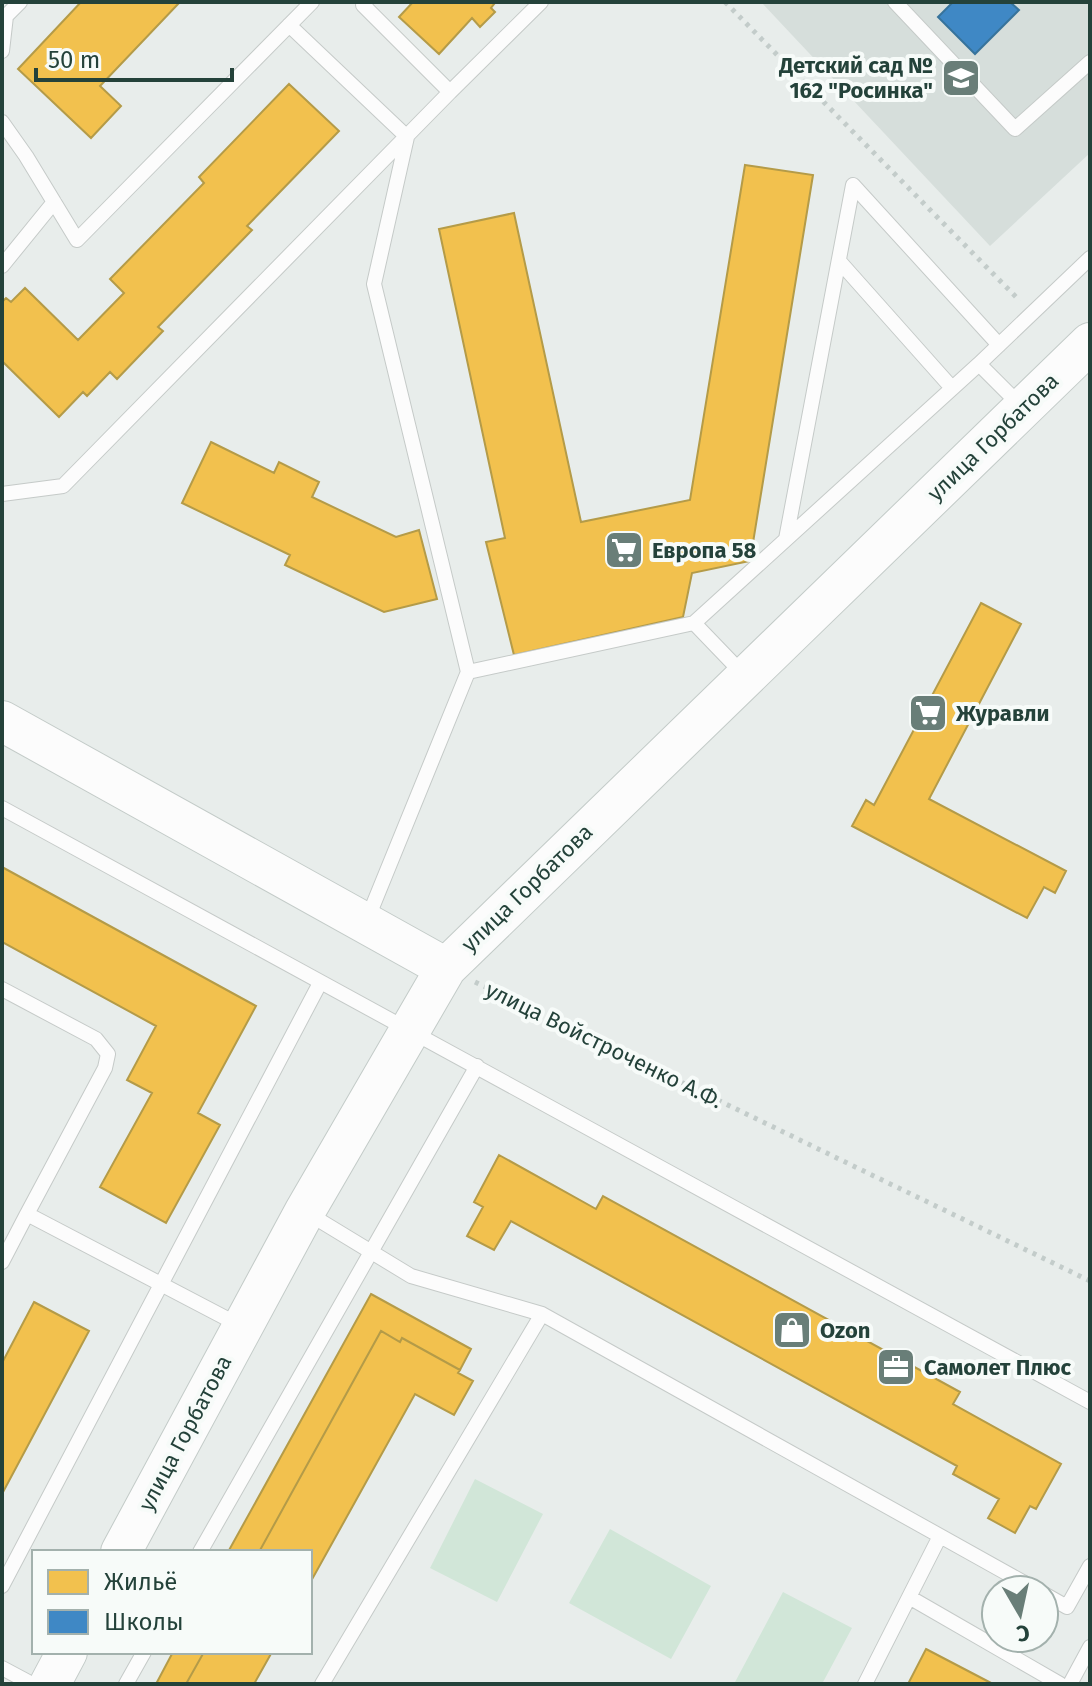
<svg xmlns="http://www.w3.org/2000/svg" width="1092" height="1686" font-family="'Fira Sans',sans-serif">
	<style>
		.built { fill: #d6dedb }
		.green { fill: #d1e6d8 }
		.homes { fill: #f2c14e; stroke: #b49b48; stroke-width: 2 }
		.schools { fill: #3f88c5; stroke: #37739b; stroke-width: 2 }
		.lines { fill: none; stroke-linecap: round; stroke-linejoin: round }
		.lane-casing { stroke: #c5cac8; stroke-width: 16 }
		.secondary-casing { stroke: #c3cbc8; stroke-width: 42 }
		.path { stroke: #c3ccca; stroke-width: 5; stroke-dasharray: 4 6; stroke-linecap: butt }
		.lane { stroke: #fcfcfc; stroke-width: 14 }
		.secondary { stroke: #fcfcfc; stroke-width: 40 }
		.labels { text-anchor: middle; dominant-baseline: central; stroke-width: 8; stroke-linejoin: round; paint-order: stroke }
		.poi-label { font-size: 22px; font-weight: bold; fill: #24423a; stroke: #f7fbf9; text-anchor: start }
		.street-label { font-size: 22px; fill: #24423a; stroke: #f7fbf9 }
	</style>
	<rect width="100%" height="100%" fill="#e8edeb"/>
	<path class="built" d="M761,2h329v151l-100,93z"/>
	<path class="green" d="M475,1479l68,35 -46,88 -67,-34z
		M610,1529l101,57 -40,73 -102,-56z
		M783,1592l69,36 -30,56h-88z"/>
	<path class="homes" d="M81,2h99l-80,84 21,20 -30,32 -73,-69z
		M413,2h79l2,2 -3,4 4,4 -15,15 -8,-9 -33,36 -40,-37z
		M289,84l50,47 -92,95 5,4 -94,97 5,4 -46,48 -7,-7 -23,24 -4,-4 -24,25 -57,-56v-59l4,-4 5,4 14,-14 53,52 46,-47 -14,-14 94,-96 -5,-6z
		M745,165l68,10 -63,386 -58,12 -9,44 -169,38 -28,-113 19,-4 -66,-309 75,-16 67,309 109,-22z
		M211,442l63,31 5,-11 40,20 -7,15 84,40 23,-7 18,69 -53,13 -99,-47 5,-10 -108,-52z
		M981,603l40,21 -92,175 137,72 -11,22 -11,-6 -17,31 -175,-92 14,-26 8,5z
		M2,867l254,139 -58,107 22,12 -54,98 -66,-36 52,-94 -25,-13 29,-54 -154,-84z
		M499,1155l97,54 7,-13 357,196 -7,12 108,60 -25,45 -6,-3 -15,27 -27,-15 11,-19 -46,-25 4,-8 -446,-245 -17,29 -27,-14 16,-29 -9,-5z
		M371,1294l100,55 -11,21 -58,-32 -2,4 -19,-11 -122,221h-31z
		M34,1302l55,29 -87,163v-131z
		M381,1331l19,11 2,-4 58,32 -2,3 15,8 -19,34 -39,-21 -105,189v-31h-51z
		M926,1649l67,35h-85z
		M173,1652h31l-18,32h-30z
		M204,1652h68l-18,32h-68z"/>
	<path class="schools" d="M953,2h57l9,8 -44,44 -37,-37z"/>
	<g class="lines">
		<defs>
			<path id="lane" d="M366,2l-3,3 87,87 91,-90
				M895,2l120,127 75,-67
				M289,25l118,112 -33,147 94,388 -101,248
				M2,51l4,-35 14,-14
				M2,122l24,34 51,84 235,-238
				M839,261l113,127
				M2,266l52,-64
				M979,364l111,-106
				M2,494l61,-8 387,-394
				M786,539l67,-354 146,160
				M694,623l285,-259 41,41
				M468,672l226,-49 50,52
				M2,808l1088,594
				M2,989l94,50 12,15 -3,14 -78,146 214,112
				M309,1214l102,62 131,38 495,276
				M2,1262l25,-48
				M200,1552l277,-486
				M2,1586l318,-603
				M1044,1594l23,13 23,-41
				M909,1597l151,87
				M2,1668l30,16
				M126,1684l18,-32
				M322,1684l220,-370
				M865,1684l75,-148
				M1070,1684l20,-37"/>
			<path id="secondary" d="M2,721l444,247
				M121,1552l184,-341 141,-243 644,-625
				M50,1684l17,-32"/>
		</defs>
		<use href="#lane" class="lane-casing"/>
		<use href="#secondary" class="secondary-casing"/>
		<path class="path" d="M725,2l295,299
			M475,982l615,299"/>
		<use href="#lane" class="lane"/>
		<use href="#secondary" class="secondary"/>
	</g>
	<defs>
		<symbol id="school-square" viewBox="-11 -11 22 22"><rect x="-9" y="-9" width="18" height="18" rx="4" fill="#697e78" stroke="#f7fbf9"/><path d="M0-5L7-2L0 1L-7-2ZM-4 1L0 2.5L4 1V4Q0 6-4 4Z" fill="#fff"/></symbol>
		<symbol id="supermarket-square" viewBox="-11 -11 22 22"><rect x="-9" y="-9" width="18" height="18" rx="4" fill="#697e78" stroke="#f7fbf9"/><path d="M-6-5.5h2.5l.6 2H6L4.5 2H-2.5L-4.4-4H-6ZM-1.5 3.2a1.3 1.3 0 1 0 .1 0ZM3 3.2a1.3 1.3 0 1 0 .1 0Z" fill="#fff"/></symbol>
		<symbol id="shop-square" viewBox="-11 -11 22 22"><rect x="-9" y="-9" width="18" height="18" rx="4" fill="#697e78" stroke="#f7fbf9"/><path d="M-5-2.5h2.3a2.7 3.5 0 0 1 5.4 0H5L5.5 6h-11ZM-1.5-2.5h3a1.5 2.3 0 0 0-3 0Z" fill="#fff"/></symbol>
		<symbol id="office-square" viewBox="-11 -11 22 22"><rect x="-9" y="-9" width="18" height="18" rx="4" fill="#697e78" stroke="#f7fbf9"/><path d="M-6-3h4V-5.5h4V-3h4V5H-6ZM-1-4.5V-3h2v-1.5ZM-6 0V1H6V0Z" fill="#fff"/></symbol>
	</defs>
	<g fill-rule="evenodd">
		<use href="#school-square" x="939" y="56" width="44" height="44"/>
		<use href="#supermarket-square" x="602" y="528" width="44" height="44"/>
		<use href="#supermarket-square" x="906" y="691" width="44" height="44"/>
		<use href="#shop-square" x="770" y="1308" width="44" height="44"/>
		<use href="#office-square" x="874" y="1345" width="44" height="44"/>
	</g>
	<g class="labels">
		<g class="poi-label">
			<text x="933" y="65" text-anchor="end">Детский сад №<tspan x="933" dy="25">162 "Росинка"</tspan></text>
			<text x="652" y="550">Европа 58</text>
			<text x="956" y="713">Журавли</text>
			<text x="820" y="1330">Ozon</text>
			<text x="924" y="1367">Самолет Плюс</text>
		</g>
		<g class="street-label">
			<text transform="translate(993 437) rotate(-44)">улица Горбатова</text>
			<text transform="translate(527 888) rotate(-44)">улица Горбатова</text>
			<text transform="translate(604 1045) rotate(26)">улица Войстроченко А.Ф.</text>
			<text transform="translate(185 1433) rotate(-62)">улица Горбатова</text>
		</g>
	</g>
	<rect width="1092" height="1686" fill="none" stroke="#24423a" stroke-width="8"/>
	<rect x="32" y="1550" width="280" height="104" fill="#f7fbf9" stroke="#a3b1ad" stroke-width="2"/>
	<rect x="48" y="1570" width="40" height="24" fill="#f2c14e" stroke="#a3b1ad" stroke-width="2"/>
	<text x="104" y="1590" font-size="24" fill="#24423a">Жильё</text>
	<rect x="48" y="1610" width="40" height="24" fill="#3f88c5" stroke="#a3b1ad" stroke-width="2"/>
	<text x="104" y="1630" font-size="24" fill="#24423a">Школы</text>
	<g transform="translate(1020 1614) rotate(171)"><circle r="38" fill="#f7fbf9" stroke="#a3b1ad" stroke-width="2"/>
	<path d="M0-6L14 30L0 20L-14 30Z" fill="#697e78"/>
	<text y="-12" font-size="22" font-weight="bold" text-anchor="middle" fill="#24423a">С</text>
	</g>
	<path d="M36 68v12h196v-12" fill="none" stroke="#24423a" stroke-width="4"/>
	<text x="48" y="68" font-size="24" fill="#24423a" stroke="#f7fbf9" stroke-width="6" paint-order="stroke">50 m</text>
</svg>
